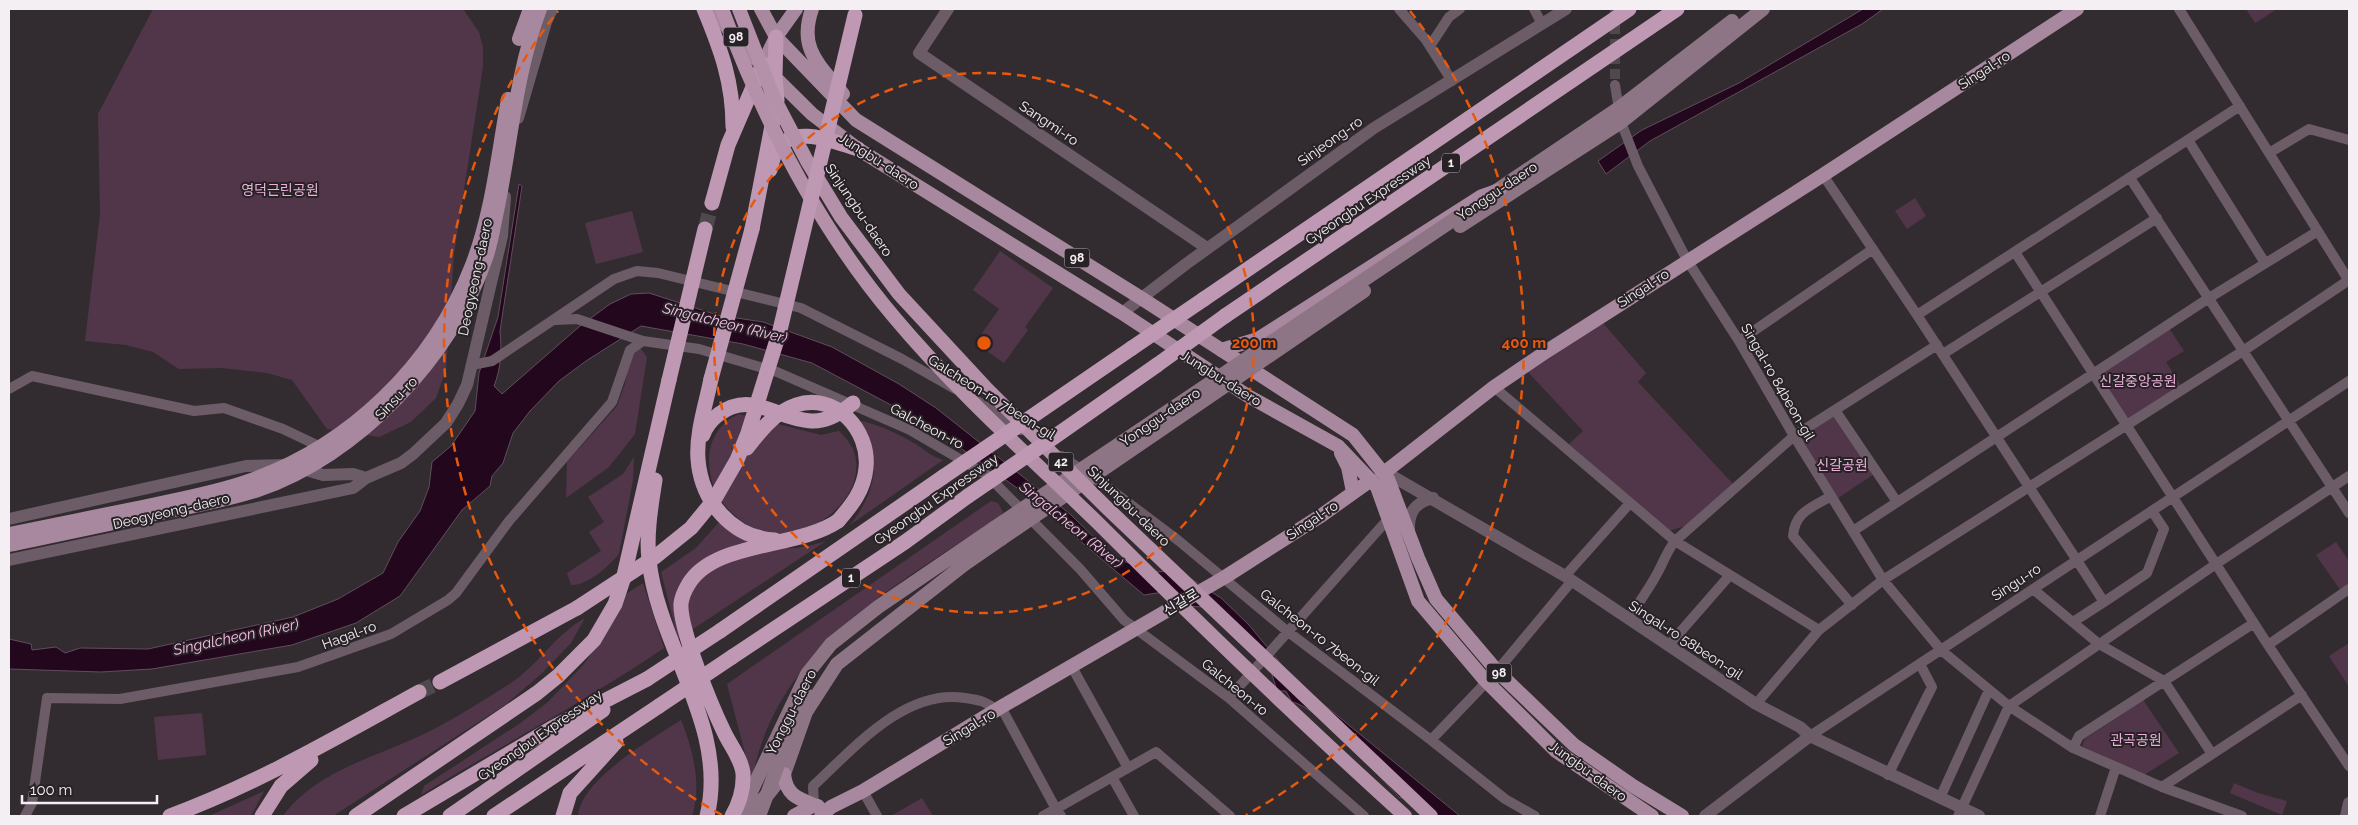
<svg xmlns="http://www.w3.org/2000/svg" width="2358" height="825" font-family="Raleway,'Noto Sans KR',sans-serif">
	<style>
		.green { fill: #51364a }
		.water { fill: #23071d; stroke: #614d5d }
		.lines { fill: none; stroke-linecap: round; stroke-linejoin: round }
		.minor-tunnel { stroke: #4f494d; stroke-width: 10; stroke-dasharray: 10 5; stroke-linecap: butt }
		.motorway-tunnel { stroke: #4f494d; stroke-width: 15; stroke-dasharray: 15 8; stroke-linecap: butt }
		.minor { stroke: #6c5c67; stroke-width: 10 }
		.tertiary { stroke: #6c5c67; stroke-width: 12 }
		.secondary { stroke: #8e7586; stroke-width: 14 }
		.primary { stroke: #a8889e; stroke-width: 14 }
		.motorway { stroke: #bf99b4; stroke-width: 15 }
		.secondary-bridge { stroke: #8e7586; stroke-width: 14 }
		.primary-bridge { stroke: #a8889e; stroke-width: 14 }
		.trunk-bridge { stroke: #b490a9; stroke-width: 14 }
		.motorway-bridge { stroke: #bf99b4; stroke-width: 15 }
		.ring { fill: none; stroke: #e8590c; stroke-width: 2.5; stroke-dasharray: 9 6 }
		.labels { text-anchor: middle; dominant-baseline: central; stroke-width: 4; stroke-linejoin: round; paint-order: stroke }
		.shield { fill: #282227; stroke: #b6b2b5; stroke-width: 1 }
		.shield-label { font-size: 12px; font-weight: bold; fill: #f3eff2 }
		.street-label { font-size: 14px; fill: #f3eff2; stroke: #282227 }
		.park-label { font-size: 14px; fill: #ebb0da; stroke: #282227 }
		.water-label { font-size: 15px; font-style: italic; fill: #fcbfea; stroke: #282227 }
		.centre { fill: #e8590c; stroke: #282227; stroke-width: 2.5 }
		.ring-label { font-size: 15px; text-anchor: middle; font-weight: bold; fill: #e8590c; stroke: #282227; stroke-width: 4; stroke-linejoin: round; paint-order: stroke }
	</style>
	<rect width="100%" height="100%" fill="#322c30"/>
	<path class="green" d="M153,9h310l16,23 4,15v20l-29,187 -8,116 -10,28 -25,24 -32,15 -52,-8 -35,-49 -25,-7 -46,-5 -42,1 -26,-17 -27,-7 -41,-4 15,-127 -2,-100z
		M2246,9h31l-22,14z
		M1915,198l11,18 -19,13 -12,-18z
		M632,211l11,41 -47,12 -11,-41z
		M1000,251l53,37 -28,39 3,3 -24,33 -29,-20 24,-34 -26,-19z
		M1603,323l43,50 -8,9 96,103 -49,41 -16,5 -100,-87 14,-13 -55,-59z
		M2167,325l17,26 -18,11 17,27 -57,36 -33,-52z
		M640,348l7,9 -12,77 -26,33 -43,31 1,-36 50,-56 8,-22 5,-32z
		M739,414l82,21 18,-4c8,8 16,17 17,29 6,45 -55,86 -96,71 -12,-4 -22,-12 -31,-21 -14,-15 -20,-31 -20,-51 0,-19 12,-38 30,-45z
		M1833,414l41,60 -36,24 -40,-62z
		M857,420c20,4 38,12 55,22 11,6 18,14 31,18l-93,65c26,-32 35,-70 7,-105z
		M634,457l-1,23 -14,74c-10,12 -32,32 -48,31l-4,-12 34,-22 -12,-19 15,-10 -16,-25 35,-23z
		M991,501l7,2 5,9 -2,4c-103,68 -225,131 -249,264l-25,-96z
		M720,521c44,22 55,37 106,20l-148,98 -17,-67 35,-24z
		M2336,542l13,19v25l-8,5 -25,-36z
		M643,583l21,65c-78,53 -162,97 -243,147l3,-9 95,-62 29,-22 36,-38 16,-23 24,-46z
		M585,618l-14,25 -30,31 -36,31 -172,111h-50c36,-49 103,-61 153,-88 26,-14 51,-30 75,-45 28,-19 45,-49 74,-65z
		M2349,643v44l-20,-31z
		M2143,700l36,53 -35,22 -62,-29 3,-7z
		M202,713l4,42 -48,5 -4,-43z
		M681,720c12,30 21,64 11,96h-114c3,-37 74,-77 103,-96z
		M2234,783l24,10 29,8 -5,14 -52,-22z
		M264,791l-13,25h-42z
		M922,798l11,18h-42z"/>
	<path class="water" d="M1863,9h20l-21,15 -212,117 -44,33 -8,-13 44,-31 97,-47z
		M519,184l3,2 -22,145c2,18 1,38 -6,55l8,8 78,-68 30,-22 21,-10 18,-1 68,22 46,7 69,25 67,37 37,24 134,106 45,44 38,14 26,-1 42,27 28,27 46,56 165,135h-25l-26,-21 -9,3c-22,-22 -82,-92 -108,-96l-6,-11h-9l-6,-20 -69,-64 -14,-1 -18,-15 -26,4 -124,-105 -95,-67 -113,-60 -69,-19 -102,-18 -55,35 -27,20 -29,30 -17,22 -10,30 -11,13 -2,10 -28,24 -62,86 -44,27 -64,22 -140,24 -51,3 -92,-3v-30l22,5 1,6 24,-3 9,6 15,-5 68,1 145,-32 45,-18 45,-26 15,-31 22,-31 9,-24 3,-25 19,-16 24,-35 4,-38 19,-56z"/>
	<g class="lines">
		<path class="minor-tunnel" d="M1615,9v76"/>
		<path class="motorway-tunnel" d="M705,229l7,-26
			M419,692l21,-10"/>
		<path class="minor" d="M1399,9l27,31 26,41
			M1534,9l8,15
			M2179,9l170,272
			M1430,46l19,-29 11,-8
			M1615,85l6,37 17,44 49,94 52,81 55,95 89,144 58,70 68,56 64,42 89,39 80,29
			M2188,140l77,123
			M2269,153l40,-24 40,11
			M1823,175l94,140 187,287 43,-29 17,-44 -12,-18
			M2130,178l219,335
			M2015,252l253,393 81,121
			M1917,315l323,-209
			M556,320l21,-1 66,22 56,8 78,23 133,58 77,45 93,94 44,51 105,78 135,118
			M1739,341l134,-92
			M1943,354l214,-136
			M472,365l20,-4 122,-82 23,-8 21,2 143,35 101,51 53,30
			M1494,387l181,154 144,89
			M9,389l23,-13 162,35 30,-3 59,21 40,19
			M977,401l44,29
			M1835,410l62,92
			M1061,456l49,33 69,52 108,90 144,109 74,59 30,17
			M1831,496c-19,12 -36,15 -38,40l59,69
			M1853,531l356,-233 109,-67
			M1565,576l65,-73
			M2033,589l66,55 65,37 48,73
			M1628,619c10,-15 21,-30 30,-47 6,-11 9,-21 17,-31l119,-105 143,-91
			M2073,622l31,-20
			M2268,645l81,-56
			M1668,646l62,-71
			M1072,667l56,101
			M1229,698l160,-180
			M1756,704l63,-74 64,-50 360,-229 106,-71
			M1001,707l55,102 100,-57 74,64
			M1810,736l539,-355
			M1431,740l66,-69 74,-89
			M2073,748l6,-12 175,-113
			M1888,775l44,-88 -12,-23
			M1112,777l22,39
			M2162,787l140,-92
			M863,791l14,25
			M1940,798l49,-108
			M814,805l-1,-19c40,-37 92,-98 152,-88 14,2 21,3 31,12
			M25,816l7,-13 15,-105 73,1 178,-32 93,-33 57,-34 8,-7 53,-72 103,-119 18,-52 13,-9
			M1043,816l13,-7 5,7
			M1958,816l51,-110 207,-142 133,-88
			M2100,816l16,-49"/>
		<path class="tertiary" d="M948,9l-29,44 288,195
			M518,118l28,-96 6,-13
			M1122,313l64,-49 188,-136 192,-119
			M1381,474l4,-2 180,104 191,128 44,23 10,9 169,80
			M9,519l237,-53 43,-1 34,10 30,-1 13,4
			M1409,533c-1,-19 4,-30 24,-35
			M9,560l344,-72 13,-10 35,-15 12,-9 33,-31 12,-19 9,-19 35,-149 3,-39
			M1705,816l105,-80
			M2346,816l3,-13"/>
		<path class="secondary" d="M1496,191l123,-83 113,-87
			M1460,226l161,-104 142,-113
			M959,568l42,-29
			M740,815l67,-141 24,-30 47,-37 116,-79
			M746,816l23,-23 15,-19 22,-62 31,-48 129,-101"/>
		<path class="primary" d="M712,9l28,34 72,71 46,35 264,164 126,83 90,50 39,41 41,114 66,78 72,72 96,65
			M761,9l15,28 80,83 285,178 212,137 35,44 30,79 18,41 61,72 77,74 59,41 49,30
			M812,9c-14,40 7,55 31,85
			M763,64l13,-27 20,-28
			M1221,350l37,-11 224,-143 17,-6
			M1341,453l7,14 5,25
			M1385,472l109,-85 53,-36 276,-176 254,-166
			M784,774c2,20 12,24 30,31
			M794,816l20,-11 4,1
			M821,816l10,-9 32,-16 138,-84 224,-130 97,-62 49,-35"/>
		<path class="motorway" d="M704,9c17,41 29,73 29,118
			M770,170c2,-6 3,-14 6,-19 17,-28 58,-9 82,-2
			M712,203l16,-58 35,-81
			M752,229l25,-129 -2,-24 1,-39
			M1204,299l425,-290
			M1225,316l452,-307
			M711,379c-5,25 -15,54 -13,80 3,42 34,79 77,81
			M1021,424l111,-76
			M703,435c3,-9 8,-15 16,-21 33,-24 57,5 92,7 15,1 30,-8 42,-18
			M1047,442l110,-77
			M655,480c-4,26 -9,54 -6,80 9,87 80,167 58,256
			M720,631l223,-154
			M732,657l173,-115 63,-46
			M440,682l137,-74
			M170,816c87,-32 167,-79 249,-124
			M262,816l19,-30 30,-26
			M356,816l181,-123 21,-17 36,-36 21,-36 8,-24 46,-200
			M404,816l148,-88 95,-49
			M450,816l153,-106
			M494,816l165,-110
			M563,816l7,-23 46,-51
			M732,816c8,-14 12,-27 11,-43 -2,-15 -13,-28 -19,-41 -12,-25 -45,-104 -43,-129 1,-6 4,-13 7,-18 25,-44 109,-36 150,-64"/>
		<path class="secondary-bridge" d="M994,528l462,-310
			M1001,539l363,-248
			M759,816l36,-97 12,-24"/>
		<path class="primary-bridge" d="M519,39l11,-30
			M9,534c44,-9 89,-18 133,-27 36,-8 72,-14 106,-26 102,-35 185,-116 224,-216 20,-52 26,-111 36,-166
			M9,545c48,-10 97,-20 146,-31 34,-7 69,-13 103,-24 99,-33 195,-134 228,-232 5,-14 7,-28 10,-42 15,-69 19,-141 44,-207"/>
		<path class="trunk-bridge" d="M722,9c41,110 95,217 172,308 62,74 135,139 204,206 100,100 202,198 307,293
			M739,9l34,87 34,65 34,56 58,77 88,95 119,118 325,309"/>
		<path class="motorway-bridge" d="M1132,348l72,-49
			M1157,365l68,-49
			M711,379l41,-150
			M669,380l36,-151
			M747,448c13,-17 28,-36 49,-43 39,-13 74,25 70,63 -2,22 -14,37 -28,53
			M943,477l78,-53
			M968,496l79,-54
			M577,608l78,-51 36,-29 23,-28 23,-40 11,-27 32,-103 75,-315
			M647,679l73,-48
			M659,706l73,-49"/>
	</g>
	<g class="ring">
		<circle cx="984" cy="343" r="270"/>
		<path d="M722 815A540 540 0 0 1 558 11M1410 11A540 540 0 0 1 1246 815"/>
	</g>
	<g class="labels">
		<g class="shield">
			<rect x="723.5" y="27.5" width="25" height="19" rx="4"/>
			<rect x="1442" y="153.5" width="18" height="19" rx="4"/>
			<rect x="1064.5" y="248.5" width="25" height="19" rx="4"/>
			<rect x="1048.5" y="452.5" width="25" height="19" rx="4"/>
			<rect x="842" y="568.5" width="18" height="19" rx="4"/>
			<rect x="1486.5" y="663.5" width="25" height="19" rx="4"/>
		</g>
		<g class="shield-label">
			<text x="736" y="37">98</text>
			<text x="1451" y="163">1</text>
			<text x="1077" y="258">98</text>
			<text x="1061" y="462">42</text>
			<text x="851" y="578">1</text>
			<text x="1499" y="673">98</text>
		</g>
		<g class="street-label">
			<text transform="translate(1984 70) rotate(-33)">Singal-ro</text>
			<text transform="translate(1049 123) rotate(34)">Sangmi-ro</text>
			<text transform="translate(1330 141) rotate(-35)">Sinjeong-ro</text>
			<text transform="translate(879 161) rotate(33)">Jungbu-daero</text>
			<text transform="translate(1497 191) rotate(-34)">Yonggu-daero</text>
			<text transform="translate(1368 200) rotate(-34)">Gyeongbu Expressway</text>
			<text transform="translate(859 210) rotate(56)">Sinjungbu-daero</text>
			<text transform="translate(475 277) rotate(-78)">Deogyeong-daero</text>
			<text transform="translate(1643 288) rotate(-33)">Singal-ro</text>
			<text transform="translate(1221 378) rotate(32)">Jungbu-daero</text>
			<text transform="translate(1778 382) rotate(60)">Singal-ro 84beon-gil</text>
			<text transform="translate(992 397) rotate(32)">Galcheon-ro 7beon-gil</text>
			<text transform="translate(396 398) rotate(-46)">Sinsu-ro</text>
			<text transform="translate(1160 417) rotate(-34)">Yonggu-daero</text>
			<text transform="translate(927 426) rotate(28)">Galcheon-ro</text>
			<text transform="translate(936 499) rotate(-35)">Gyeongbu Expressway</text>
			<text transform="translate(1129 506) rotate(44)">Sinjungbu-daero</text>
			<text transform="translate(171 511) rotate(-13)">Deogyeong-daero</text>
			<text transform="translate(1312 520) rotate(-34)">Singal-ro</text>
			<text transform="translate(2016 582) rotate(-33)">Singu-ro</text>
			<text transform="translate(1181 602) rotate(-31)">신갈로</text>
			<text transform="translate(349 635) rotate(-20)">Hagal-ro</text>
			<text transform="translate(1320 637) rotate(38)">Galcheon-ro 7beon-gil</text>
			<text transform="translate(1686 640) rotate(33)">Singal-ro 58beon-gil</text>
			<text transform="translate(1235 687) rotate(39)">Galcheon-ro</text>
			<text transform="translate(791 712) rotate(-63)">Yonggu-daero</text>
			<text transform="translate(969 727) rotate(-31)">Singal-ro</text>
			<text transform="translate(540 735) rotate(-35)">Gyeongbu Expressway</text>
			<text transform="translate(1588 771) rotate(36)">Jungbu-daero</text>
		</g>
		<g class="park-label">
			<text x="280" y="190">영덕근린공원</text>
			<text x="2138" y="381">신갈중앙공원</text>
			<text x="1842" y="465">신갈공원</text>
			<text x="2136" y="740">관곡공원</text>
		</g>
		<g class="water-label">
			<text transform="translate(725 323) rotate(14)">Singalcheon (River)</text>
			<text transform="translate(1071 525) rotate(39)">Singalcheon (River)</text>
			<text transform="translate(236 637) rotate(-12)">Singalcheon (River)</text>
		</g>
	</g>
	<circle cx="984" cy="343" r="8" class="centre"/>
	<g class="ring-label">
		<text x="1254" y="348">200 m</text>
		<text x="1524" y="348">400 m</text>
	</g>
	<rect width="2358" height="825" fill="none" stroke="#f3eff2" stroke-width="20"/>
	<path d="M22 795v8h135v-8" fill="none" stroke="#f3eff2" stroke-width="2.5"/>
	<text x="30" y="795" font-size="15" fill="#f3eff2" stroke="#282227" stroke-width="4" paint-order="stroke">100 m</text>
</svg>
